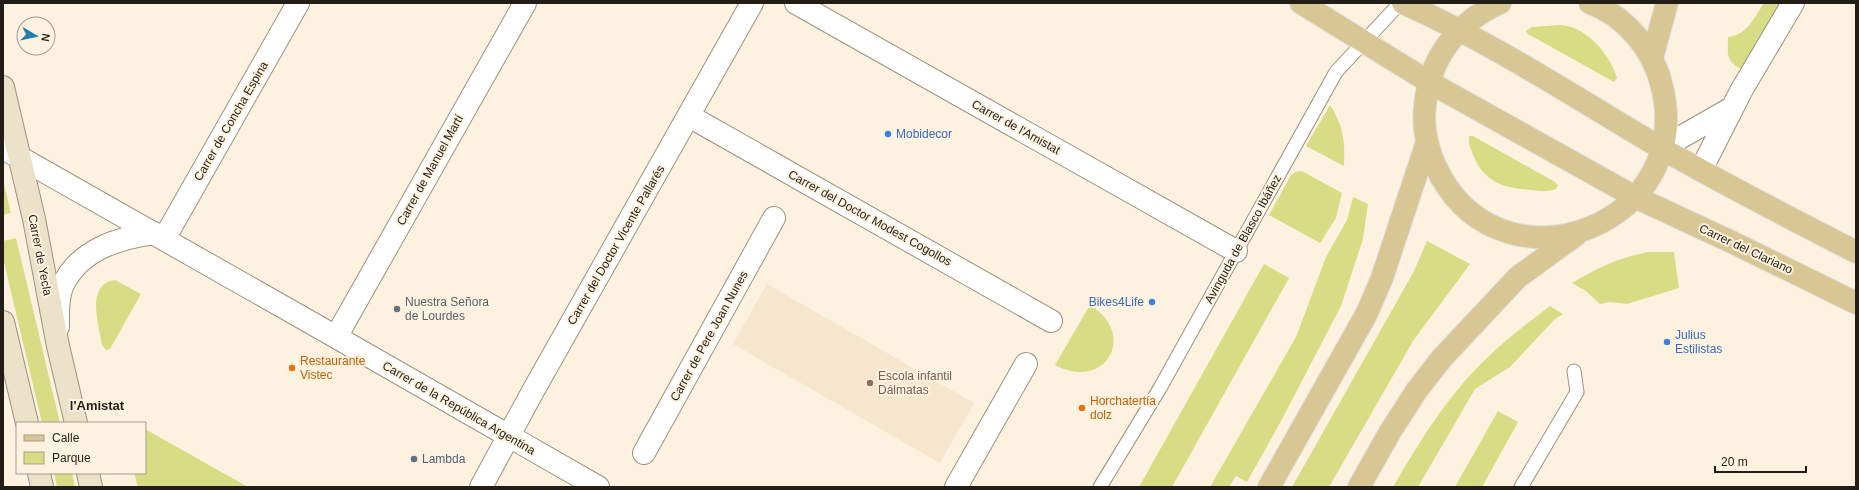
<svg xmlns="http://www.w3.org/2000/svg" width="1859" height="490" font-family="Helvetica,sans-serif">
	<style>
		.built { fill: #f5e6cd }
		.green { fill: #d8dc84 }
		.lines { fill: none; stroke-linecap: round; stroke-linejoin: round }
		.lane-casing { stroke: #9b917f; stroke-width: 15 }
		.street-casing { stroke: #9b917f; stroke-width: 24 }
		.secondary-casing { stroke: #9b917f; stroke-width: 24 }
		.primary-casing { stroke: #e0e0df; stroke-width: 24 }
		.lane { stroke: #fff; stroke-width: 13 }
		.street { stroke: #fff; stroke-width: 22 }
		.secondary { stroke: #ece2ca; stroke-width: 22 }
		.primary { stroke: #d8c694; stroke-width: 22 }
		.shop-dot { fill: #3f7fe0; stroke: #fdf2df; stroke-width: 1.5 }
		.worship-dot { fill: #6b7280; stroke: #fdf2df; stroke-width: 1.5 }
		.food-dot { fill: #e8710a; stroke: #fdf2df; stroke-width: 1.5 }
		.education-dot { fill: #8d6e63; stroke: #fdf2df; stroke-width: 1.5 }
		.service-dot { fill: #5c6f8a; stroke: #fdf2df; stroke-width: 1.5 }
		.labels { text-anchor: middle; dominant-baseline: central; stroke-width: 4; stroke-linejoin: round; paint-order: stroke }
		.street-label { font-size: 12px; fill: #221e17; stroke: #fdf2df }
		.shop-label { font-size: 12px; fill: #366cbe; stroke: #fdf2df; text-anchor: start }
		.worship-label { font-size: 12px; fill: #5b616d; stroke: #fdf2df; text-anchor: start }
		.food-label { font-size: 12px; fill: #c56008; stroke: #fdf2df; text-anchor: start }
		.education-label { font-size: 12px; fill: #785e54; stroke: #fdf2df; text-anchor: start }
		.service-label { font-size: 12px; fill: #4e5e75; stroke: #fdf2df; text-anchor: start }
		.neighbourhood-label { font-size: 13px; font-weight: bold; fill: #221e17; stroke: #fdf2df }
	</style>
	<rect width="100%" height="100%" fill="#fdf2df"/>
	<path class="built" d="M767,284l207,119 -34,60 -207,-119z"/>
	<path class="green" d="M1764,3h17l-38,67c-18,-9 -15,-15 -15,-33 19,-2 26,-19 36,-34z
		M1560,25c26,1 50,29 57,53l-3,4 -86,-48 -2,-3 6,-4z
		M1330,105c14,22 15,36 14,61l-38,-20z
		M1469,136h4l82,46 3,3 -2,4c-8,3 -16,2 -25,1 -26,-2 -46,-7 -57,-33 -3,-7 -6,-13 -5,-21z
		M1302,171l40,22 -6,25 -16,25 -51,-28 22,-40 4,-3z
		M3,180l8,33 -8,2z
		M1353,197l15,7 -5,35 -22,67 -61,117 -33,59 -11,-6 -7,11h-19l86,-150 30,-80 21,-37z
		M16,238l44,185h-18l-39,-165v-17z
		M1427,241l43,23 -57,77 -84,146h-37l121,-214z
		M1648,252h26l5,36 -52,16 -17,-2 -10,2 -14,-13 -14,-8c25,-15 46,-25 76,-31z
		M1264,264l25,14 -117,209h-33z
		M115,280l26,14 -31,55 -4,1 -4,-5c-3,-19 -17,-61 13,-65z
		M1090,305c48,29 16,87 -35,60z
		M1550,306l13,8 -8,5 -45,48 -35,22 -57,98h-25c27,-46 54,-91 93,-128 19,-19 42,-36 64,-53z
		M1498,411l20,11 -36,65h-27z
		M145,429l103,58h-110l-4,-14h11z
		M54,473h18l3,14h-18z"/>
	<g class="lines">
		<defs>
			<path id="lane" d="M1100,487l60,-99 176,-316 64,-69
				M1521,487l56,-95 -3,-21"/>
			<path id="street" d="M796,3l440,248
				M689,116l362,205
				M3,148l298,169 297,170
				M1662,148l70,-40
				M1701,170l40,-79 52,-88
				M164,239l134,-236
				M58,327c0,-13 -1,-28 4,-40 16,-37 56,-49 92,-54
				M336,337l189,-334
				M644,453l130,-235
				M481,487l52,-96 219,-388
				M956,487l70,-123"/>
			<path id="secondary" d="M3,87l31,132 24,127 18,77
				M3,322l24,101
				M39,473l3,14
				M88,473l3,14"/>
			<path id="primary" d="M1301,3l128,79 206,115 103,48 118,58
				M1403,3c90,40 173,95 258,145 64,37 129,70 195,104
				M1500,3c-43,19 -71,56 -75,103 -3,25 4,49 16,71 69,121 258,44 220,-94 -9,-35 -36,-67 -71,-80
				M1652,58l15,-55
				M1269,487l98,-174 15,-35 45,-136
				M1359,487l31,-55 27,-42 25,-32 76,-81 58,-42"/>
		</defs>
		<use href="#lane" class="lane-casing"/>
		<use href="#street" class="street-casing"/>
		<use href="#secondary" class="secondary-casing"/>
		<use href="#primary" class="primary-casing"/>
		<use href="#lane" class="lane"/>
		<use href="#street" class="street"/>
		<use href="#secondary" class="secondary"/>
		<use href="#primary" class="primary"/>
	</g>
	<g class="shop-dot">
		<circle cx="888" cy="134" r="4"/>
		<circle cx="1152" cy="302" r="4"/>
		<circle cx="1667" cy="342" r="4"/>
	</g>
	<circle class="worship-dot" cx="397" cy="309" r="4"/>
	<g class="food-dot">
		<circle cx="292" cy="368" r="4"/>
		<circle cx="1082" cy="408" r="4"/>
	</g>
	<circle class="education-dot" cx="870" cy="383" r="4"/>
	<circle class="service-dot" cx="414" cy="459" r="4"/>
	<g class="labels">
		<g class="street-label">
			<text transform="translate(231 121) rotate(-60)">Carrer de Concha Espina</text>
			<text transform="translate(1016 127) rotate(29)">Carrer de l'Amistat</text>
			<text transform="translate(430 170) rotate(-61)">Carrer de Manuel Martí</text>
			<text transform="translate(870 218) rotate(29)">Carrer del Doctor Modest Cogollos</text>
			<text transform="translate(1243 239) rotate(-61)">Avinguda de Blasco Ibáñez</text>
			<text transform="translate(616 245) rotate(-60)">Carrer del Doctor Vicente Pallarés</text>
			<text transform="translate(1746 249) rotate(25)">Carrer del Clariano</text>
			<text transform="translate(40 255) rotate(79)">Carrer de Yecla</text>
			<text transform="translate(709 336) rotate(-61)">Carrer de Pere Joan Nunes</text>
			<text transform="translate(459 408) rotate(30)">Carrer de la República Argentina</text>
		</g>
		<g class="shop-label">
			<text x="896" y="134">Mobidecor</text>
			<text x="1144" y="302" text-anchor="end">Bikes4Life</text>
			<text x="1675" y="335">Julius<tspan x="1675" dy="14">Estilistas</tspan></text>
		</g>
		<g class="worship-label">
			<text x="405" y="302">Nuestra Señora<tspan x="405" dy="14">de Lourdes</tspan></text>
		</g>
		<g class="food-label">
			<text x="300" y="361">Restaurante<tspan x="300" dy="14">Vistec</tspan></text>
			<text x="1090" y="401">Horchatertía<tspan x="1090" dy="14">dolz</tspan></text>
		</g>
		<g class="education-label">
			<text x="878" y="376">Escola infantil<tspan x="878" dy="14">Dálmatas</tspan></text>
		</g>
		<g class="service-label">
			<text x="422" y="459">Lambda</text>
		</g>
		<g class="neighbourhood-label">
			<text x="97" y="405">l'Amistat</text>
		</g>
	</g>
	<rect width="1859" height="490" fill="none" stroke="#221e17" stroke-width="8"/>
	<rect x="16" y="422" width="130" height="52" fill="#fdf2df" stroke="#a59d8f"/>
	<rect x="24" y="435" width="20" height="6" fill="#d8c694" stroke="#a59d8f"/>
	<text x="52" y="442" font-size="12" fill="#221e17">Calle</text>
	<rect x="24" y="452" width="20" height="12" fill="#d8dc84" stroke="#a59d8f"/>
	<text x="52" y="462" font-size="12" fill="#221e17">Parque</text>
	<g transform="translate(36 36) rotate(99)"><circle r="19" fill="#fdf2df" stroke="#a59d8f"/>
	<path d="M0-3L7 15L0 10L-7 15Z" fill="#217eab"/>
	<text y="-6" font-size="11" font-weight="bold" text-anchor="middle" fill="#221e17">N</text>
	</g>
	<path d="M1715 466v6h91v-6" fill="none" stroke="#221e17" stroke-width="2"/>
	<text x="1721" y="466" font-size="12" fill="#221e17" stroke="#fdf2df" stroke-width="3" paint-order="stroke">20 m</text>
</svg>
